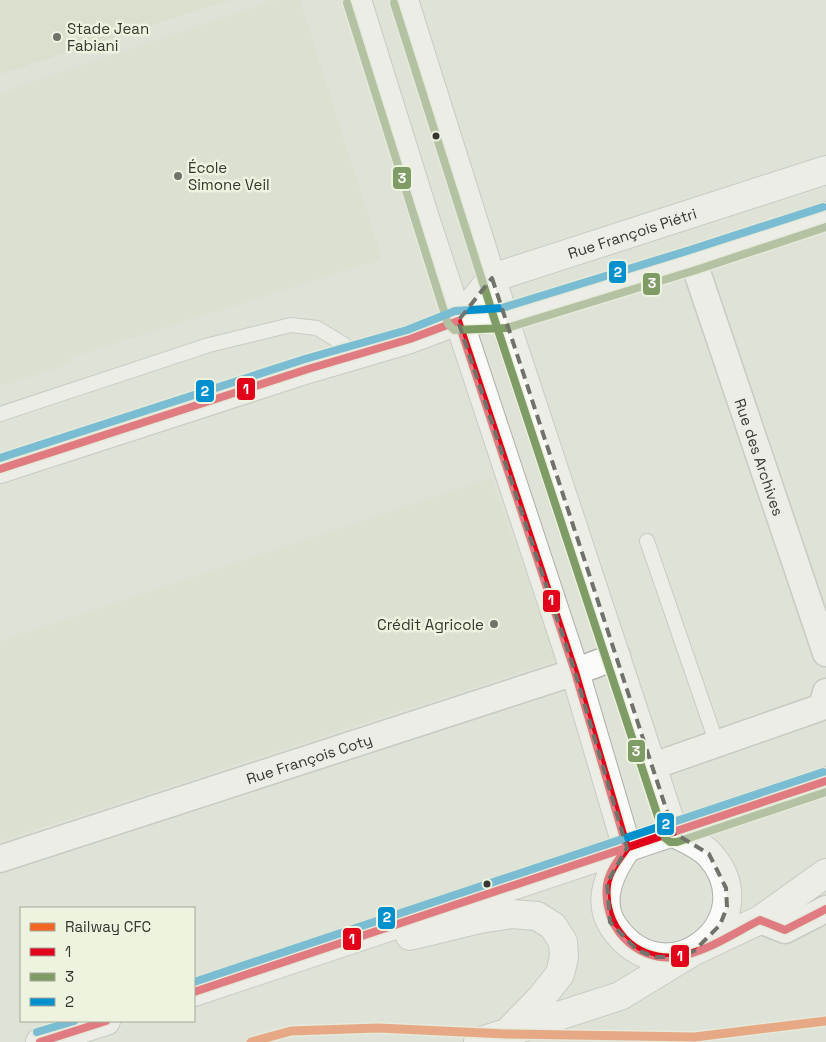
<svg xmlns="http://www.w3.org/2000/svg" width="826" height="1042" font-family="'Space Grotesk',sans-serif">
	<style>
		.built { fill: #d8dfcb }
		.green { fill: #d5dec0 }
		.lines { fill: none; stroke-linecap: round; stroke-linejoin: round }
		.lane-casing { stroke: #acafa7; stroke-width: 16 }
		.street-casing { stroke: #acafa7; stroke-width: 29 }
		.secondary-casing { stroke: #acafa7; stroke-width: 30 }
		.primary-casing { stroke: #acafa7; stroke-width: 30 }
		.lane { stroke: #fafbf9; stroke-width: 14 }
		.street { stroke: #fafbf9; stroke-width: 26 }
		.secondary { stroke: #fafbf9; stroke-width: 28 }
		.primary { stroke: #fafbf9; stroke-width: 28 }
		.bus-1-casing { stroke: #edf3df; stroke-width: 11 }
		.bus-2-casing { stroke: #edf3df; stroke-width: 11 }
		.bus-3-casing { stroke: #edf3df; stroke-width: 11 }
		.bus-1 { stroke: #e2001a; stroke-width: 8 }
		.bus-2 { stroke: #809c66; stroke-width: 8 }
		.bus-3 { stroke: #0090cd; stroke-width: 8 }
		.rail-1-casing { stroke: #edf3df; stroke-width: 12 }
		.rail-1 { stroke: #f26522; stroke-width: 9 }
		.marked { fill: none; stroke: #70736a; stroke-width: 4; stroke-dasharray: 10 6; stroke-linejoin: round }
		.poi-dot { fill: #70736a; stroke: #edf3df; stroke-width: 2 }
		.bus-dot { fill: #353730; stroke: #edf3df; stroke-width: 2 }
		.labels { text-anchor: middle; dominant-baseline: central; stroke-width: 5; stroke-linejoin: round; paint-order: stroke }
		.poi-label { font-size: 15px; fill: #353730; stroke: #edf3df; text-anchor: start }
		.street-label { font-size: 15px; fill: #353730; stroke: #edf3df }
		.line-badge { stroke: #edf3df; stroke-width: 2 }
		.badge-label { font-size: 14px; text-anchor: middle; font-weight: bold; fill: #fff }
	</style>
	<rect width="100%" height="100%" fill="#dee2d7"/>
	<path class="built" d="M275,0h25l82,259 -311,98 1,6 -72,23v-293z
		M491,478l66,182 -557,181v-200z"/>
	<path class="green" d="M0,0h230l-230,74z"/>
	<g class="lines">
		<defs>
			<path id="lane" d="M0,414l209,-69 82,-20 26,3 41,25
				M647,541l70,203"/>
			<g id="street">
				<path id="s1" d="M693,260l133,393"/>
				<path d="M653,766l169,-59 4,-15"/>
				<path id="s2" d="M0,859l575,-187 42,-16"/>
				<path d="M760,920l25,10 41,-21"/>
			</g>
			<g id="secondary">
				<path d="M357,0l67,215 151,457 52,176"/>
				<path d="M404,0l100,318 170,515"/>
				<path id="s3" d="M458,321l34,-43 334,-108"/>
				<path d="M0,469l308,-100 102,-30 48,-18 46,-3 189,-58 133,-44"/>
			</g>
			<path id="primary" d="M627,848c-16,22 -31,52 -14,78 53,78 155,-6 97,-71 -9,-10 -24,-16 -36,-22
				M410,936l70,-17 32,-5 25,2 16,10 10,16 1,15 -4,17 -19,24 -35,36
				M194,992l632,-211
				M40,1042l66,-21
				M478,1042l142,-46 74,-45 66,-31 66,-47"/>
		</defs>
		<use href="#lane" class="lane-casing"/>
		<use href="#street" class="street-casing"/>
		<use href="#secondary" class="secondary-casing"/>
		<use href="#primary" class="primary-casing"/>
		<use href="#lane" class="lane"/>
		<use href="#street" class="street"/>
		<use href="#secondary" class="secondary"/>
		<use href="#primary" class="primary"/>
		<defs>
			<path id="bus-1" d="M0,469l308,-100 102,-30 48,-18 117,351 52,176
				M627,848c-8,11 -18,23 -20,37 -5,40 27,77 69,72 29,-4 58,-24 84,-37l25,10 41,-21
				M194,992l632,-211
				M40,1042l66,-21"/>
			<path id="bus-2" d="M347,3l101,321 6,6 53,-2 189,-58 130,-43
				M394,3l101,318 170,517 5,4h7l149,-50"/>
			<path id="bus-3" d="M0,458l305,-99 102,-29 48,-19 47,-3 188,-58 133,-43
				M194,982l629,-210
				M37,1032l37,-11"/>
		</defs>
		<use href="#bus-1" class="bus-1-casing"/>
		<use href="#bus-2" class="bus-2-casing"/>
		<use href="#bus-3" class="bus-3-casing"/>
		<use href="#bus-1" class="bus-1"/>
		<use href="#bus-2" class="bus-2"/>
		<use href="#bus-3" class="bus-3"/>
		<defs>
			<path id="rail-1" d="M251,1042l40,-11 87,-3 128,6 189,3 131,-16"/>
		</defs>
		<use href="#rail-1" class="rail-1-casing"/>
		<use href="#rail-1" class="rail-1"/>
	</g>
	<path d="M0 0H826V1042H0ZM492,278l182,555 35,21 17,34 1,19 -7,18 -26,26 -19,6h-20l-18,-7 -27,-28 -3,-39 20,-35 -52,-176 -117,-351z" fill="#dee2d7" fill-opacity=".55" fill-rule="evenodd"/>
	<path class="marked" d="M492,278l182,555 35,21 17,34 1,19 -7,18 -26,26 -19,6h-20l-18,-7 -27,-28 -3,-39 20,-35 -52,-176 -117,-351z"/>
	<g class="poi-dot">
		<circle cx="57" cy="37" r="5"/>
		<circle cx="178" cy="176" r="5"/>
		<circle cx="494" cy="624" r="5"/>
	</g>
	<g class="bus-dot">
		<circle cx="436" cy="136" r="4.5"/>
		<circle cx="487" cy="884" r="4.5"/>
	</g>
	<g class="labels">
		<g class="poi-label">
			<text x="67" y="28">Stade Jean<tspan x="67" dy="17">Fabiani</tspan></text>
			<text x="188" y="167">École<tspan x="188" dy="17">Simone Veil</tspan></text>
			<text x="484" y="624" text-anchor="end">Crédit Agricole</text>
		</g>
		<g class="street-label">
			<text stroke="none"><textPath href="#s3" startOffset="202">Rue François Piétri</textPath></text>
			<text stroke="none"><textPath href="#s1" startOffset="208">Rue des Archives</textPath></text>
			<text stroke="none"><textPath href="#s2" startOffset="325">Rue François Coty</textPath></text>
		</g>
	</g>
	<g class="line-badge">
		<rect x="392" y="166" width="20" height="24" rx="5" fill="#809c66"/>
		<rect x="608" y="260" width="19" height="24" rx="5" fill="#0090cd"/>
		<rect x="642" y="272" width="19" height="24" rx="5" fill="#809c66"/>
		<rect x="236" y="377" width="20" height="24" rx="5" fill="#e2001a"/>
		<rect x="195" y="379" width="20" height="24" rx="5" fill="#0090cd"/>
		<rect x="542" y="589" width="19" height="24" rx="5" fill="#e2001a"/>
		<rect x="627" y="739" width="19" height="24" rx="5" fill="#809c66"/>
		<rect x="656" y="812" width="19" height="24" rx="5" fill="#0090cd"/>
		<rect x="377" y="906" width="19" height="24" rx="5" fill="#0090cd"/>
		<rect x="342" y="927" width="20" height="24" rx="5" fill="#e2001a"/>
		<rect x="670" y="944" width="20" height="24" rx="5" fill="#e2001a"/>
	</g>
	<g class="badge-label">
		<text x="402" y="183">3</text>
		<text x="618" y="277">2</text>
		<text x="652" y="288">3</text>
		<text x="246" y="394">1</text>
		<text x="205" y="396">2</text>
		<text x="551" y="605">1</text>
		<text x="636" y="756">3</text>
		<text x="666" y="829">2</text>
		<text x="387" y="922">2</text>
		<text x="352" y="944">1</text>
		<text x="680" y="961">1</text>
	</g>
	<rect x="20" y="907" width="175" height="115" fill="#edf3df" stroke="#a3a899"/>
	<rect x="30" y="923" width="25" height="8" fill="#f26522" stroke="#a3a899"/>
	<text x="65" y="932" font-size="15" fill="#353730">Railway CFC</text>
	<rect x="30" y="948" width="25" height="8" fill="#e2001a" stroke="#a3a899"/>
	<text x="65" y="957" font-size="15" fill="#353730">1</text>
	<rect x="30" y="973" width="25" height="8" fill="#809c66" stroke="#a3a899"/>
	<text x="65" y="982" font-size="15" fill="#353730">3</text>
	<rect x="30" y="998" width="25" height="8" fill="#0090cd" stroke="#a3a899"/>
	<text x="65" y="1007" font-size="15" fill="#353730">2</text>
</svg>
